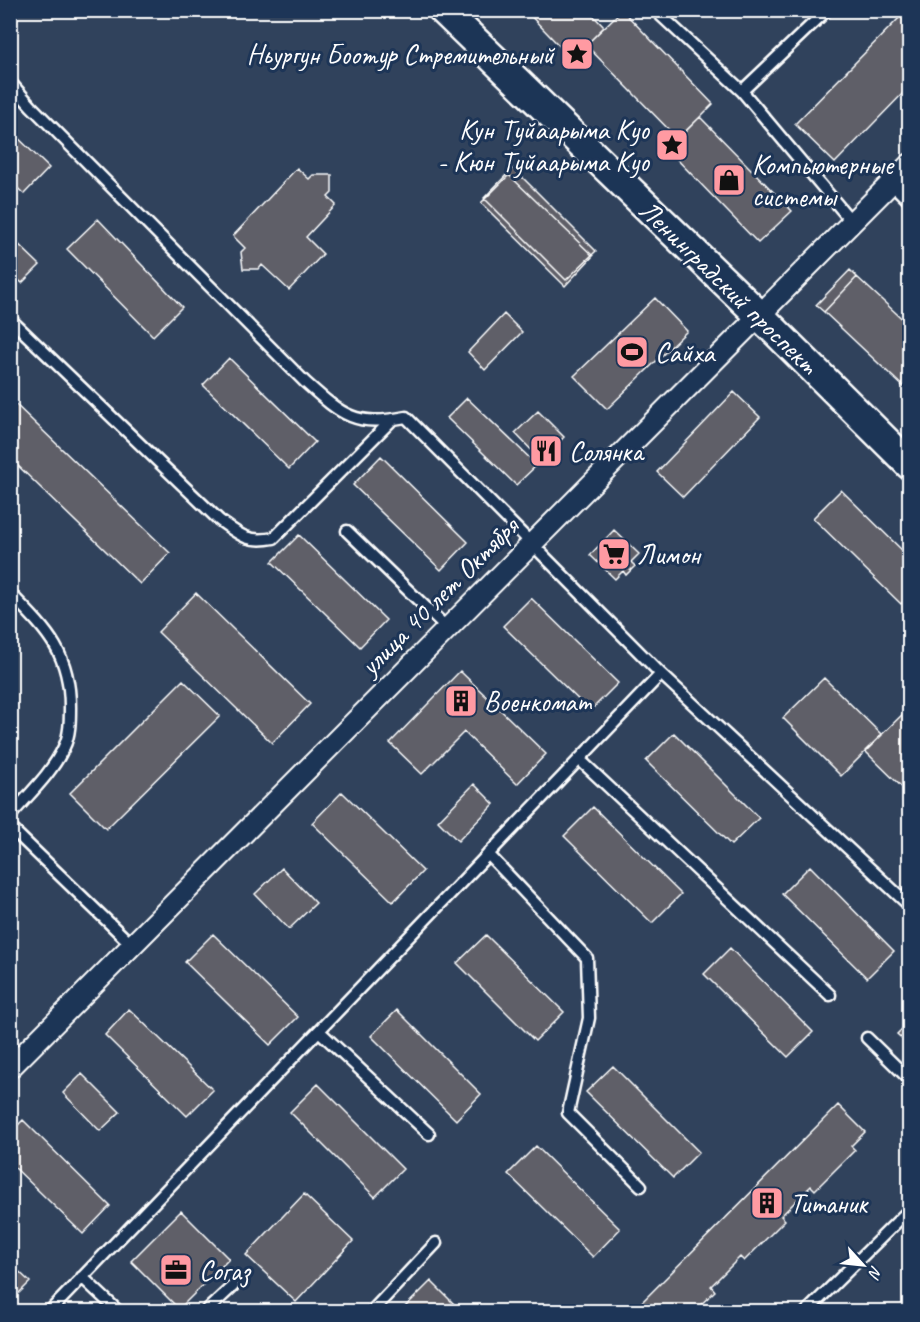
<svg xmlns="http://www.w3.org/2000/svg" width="920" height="1322" font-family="Caveat,sans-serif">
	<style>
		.building { fill: #5e5f68; stroke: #fff; stroke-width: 1.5 }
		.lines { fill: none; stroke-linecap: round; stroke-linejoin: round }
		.service-casing { stroke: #fff; stroke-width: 15 }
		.minor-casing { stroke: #fff; stroke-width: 24 }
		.secondary-casing { stroke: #fff; stroke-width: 33 }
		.service { stroke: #1d3557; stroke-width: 10 }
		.minor { stroke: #1d3557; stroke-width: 20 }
		.secondary { stroke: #1d3557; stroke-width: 28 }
		.labels { text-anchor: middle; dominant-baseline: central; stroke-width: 6; stroke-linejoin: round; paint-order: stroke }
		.poi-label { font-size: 28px; fill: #fff; stroke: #1d3557; text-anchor: start }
		.street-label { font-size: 28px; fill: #fff; stroke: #1d3557 }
	</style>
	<rect width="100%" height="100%" fill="#30425c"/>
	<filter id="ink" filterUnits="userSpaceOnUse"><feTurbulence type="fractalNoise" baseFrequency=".0167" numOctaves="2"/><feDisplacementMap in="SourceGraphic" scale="12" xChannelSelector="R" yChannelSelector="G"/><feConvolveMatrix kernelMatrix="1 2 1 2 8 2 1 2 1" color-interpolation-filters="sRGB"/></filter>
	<g filter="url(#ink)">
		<path class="building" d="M525,10h63l16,17 -32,32z
			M622,10l91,94 -35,35 -92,-94z
			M903,14l7,5v67l-75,77 -40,-39z
			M700,117l92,94 -34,32 -91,-94z
			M10,130l39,38 -25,26 -14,-13z
			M297,168l12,11 4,-4h19v18l-4,4 8,8 -30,32 17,17 -34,36 -27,-25 -3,4h-16l-2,-17 4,-4 -12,-12z
			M513,168l83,83 -30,29 -82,-82z
			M509,175l84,81 -28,30 -84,-83z
			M98,219l84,88 -29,29 -86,-87z
			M12,238l28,27 -18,18 -12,-11z
			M850,270l7,7 -33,35 -8,-7z
			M857,277l53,49v67l-86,-81z
			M655,298l32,33 -80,78 -33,-33z
			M504,314l18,18 -37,38 -17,-18z
			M229,358l86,84 -26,27 -86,-84z
			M734,392l26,25 -77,80 -26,-25z
			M467,398l70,67 -21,20 -69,-67z
			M10,399l160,154 -30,31 -130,-126z
			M538,411l26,26 -23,23 -26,-27z
			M381,456l87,86 -27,28 -88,-85z
			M841,490l69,68v37l-9,9 -88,-86z
			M614,530l25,24 -8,8 4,4 -9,9 -3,-4 -8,8 -25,-24z
			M299,535l87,85 -26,27 -88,-85z
			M196,593l114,111 -38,39 -114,-111z
			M531,598l87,85 -28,28 -87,-85z
			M460,671l86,83 -29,30 -53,-52 -42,42 -32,-31z
			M824,678l58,57 -41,41 -58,-58z
			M183,680l37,36 -114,113 -36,-36z
			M910,707v88l-45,-44z
			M674,733l85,85 -28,27 -85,-84z
			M474,784l20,20 -36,37 -20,-20z
			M342,792l81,79 -30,31 -81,-79z
			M593,807l88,87 -29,29 -88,-87z
			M810,866l84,85 -27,27 -85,-84z
			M282,868l34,35 -27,26 -34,-35z
			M213,934l85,83 -28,28 -85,-83z
			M486,935l78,77 -29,29 -78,-78z
			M730,948l83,84 -25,25 -84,-83z
			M129,1009l84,81 -26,26 -82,-81z
			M397,1010l84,84 -25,26 -85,-84z
			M910,1021v25l-13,-12z
			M613,1066l86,86 -26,26 -87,-86z
			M82,1074l38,38 -20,19 -37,-38z
			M318,1084l85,85 -28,28 -85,-85z
			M838,1105l27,27 -14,14 4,4 -40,40 -4,-4 -30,30 4,4 -41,41 -4,-4 -29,29 4,5 -22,21h-61z
			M23,1120l87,86 -27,28 -73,-71v-30z
			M536,1146l84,83 -27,28 -85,-83z
			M304,1194l49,47 -57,61 -50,-47z
			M181,1211l48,48 -50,50 -48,-48z
			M10,1263l20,19 -20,20z
			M431,1281l31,31h-59l-1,-2z"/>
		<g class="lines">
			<defs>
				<path id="service" d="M655,10l87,81
					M827,10l-85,81 110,131
					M10,82l21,24 274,276c38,34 50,45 101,35l255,257 249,232
					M891,183l19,19
					M10,319l209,201c21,15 28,23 55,18l118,-118
					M347,531l100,97
					M10,593c36,37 60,59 60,114 0,13 0,28 -6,40 -12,26 -35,47 -54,69
					M579,759l251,236
					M10,827l122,118
					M488,854l99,104 2,60 -21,95 73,73
					M319,1031l110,103
					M867,1038l43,42
					M82,1277l37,35
					M49,1312l612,-638
					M205,1312l28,-26
					M371,1312l65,-69
					M806,1312l104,-103"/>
				<path id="minor" d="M10,1068l900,-904"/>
				<path id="secondary" d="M443,10l316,305 151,150"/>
			</defs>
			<use href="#service" class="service-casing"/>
			<use href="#minor" class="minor-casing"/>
			<use href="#secondary" class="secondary-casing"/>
			<use href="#service" class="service"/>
			<use href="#minor" class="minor"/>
			<use href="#secondary" class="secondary"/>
		</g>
	</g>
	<defs>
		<symbol id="sight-square" viewBox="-11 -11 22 22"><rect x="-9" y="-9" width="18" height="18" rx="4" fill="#ff9aa2" stroke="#1d3557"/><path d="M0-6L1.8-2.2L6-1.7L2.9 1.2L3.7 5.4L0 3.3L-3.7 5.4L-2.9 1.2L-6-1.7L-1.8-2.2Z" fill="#111"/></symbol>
		<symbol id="shop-square" viewBox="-11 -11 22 22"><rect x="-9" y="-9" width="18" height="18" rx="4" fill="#ff9aa2" stroke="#1d3557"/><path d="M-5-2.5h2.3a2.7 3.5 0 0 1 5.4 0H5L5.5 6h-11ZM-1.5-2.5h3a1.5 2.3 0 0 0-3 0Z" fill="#111"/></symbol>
		<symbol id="stadium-square" viewBox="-11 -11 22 22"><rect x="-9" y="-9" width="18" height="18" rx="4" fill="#ff9aa2" stroke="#1d3557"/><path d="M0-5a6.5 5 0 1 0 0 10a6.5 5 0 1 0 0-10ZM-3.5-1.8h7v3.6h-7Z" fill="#111"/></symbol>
		<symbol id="restaurant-square" viewBox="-11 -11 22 22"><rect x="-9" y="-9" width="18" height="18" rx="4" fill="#ff9aa2" stroke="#1d3557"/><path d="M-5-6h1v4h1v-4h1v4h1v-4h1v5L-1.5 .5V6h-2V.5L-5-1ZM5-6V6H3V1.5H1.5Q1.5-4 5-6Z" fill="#111"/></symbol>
		<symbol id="supermarket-square" viewBox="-11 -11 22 22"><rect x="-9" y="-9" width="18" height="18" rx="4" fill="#ff9aa2" stroke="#1d3557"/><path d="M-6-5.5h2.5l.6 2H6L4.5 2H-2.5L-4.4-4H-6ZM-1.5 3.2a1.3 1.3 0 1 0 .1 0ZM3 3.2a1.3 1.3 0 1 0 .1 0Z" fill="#111"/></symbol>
		<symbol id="building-square" viewBox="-11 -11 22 22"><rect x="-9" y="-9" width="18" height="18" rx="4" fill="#ff9aa2" stroke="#1d3557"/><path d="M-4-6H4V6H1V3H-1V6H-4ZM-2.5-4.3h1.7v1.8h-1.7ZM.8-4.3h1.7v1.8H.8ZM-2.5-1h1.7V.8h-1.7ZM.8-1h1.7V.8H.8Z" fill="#111"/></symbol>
		<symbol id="office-square" viewBox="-11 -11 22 22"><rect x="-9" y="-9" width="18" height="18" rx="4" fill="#ff9aa2" stroke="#1d3557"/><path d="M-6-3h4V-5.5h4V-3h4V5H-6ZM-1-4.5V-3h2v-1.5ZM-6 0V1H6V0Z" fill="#111"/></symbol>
	</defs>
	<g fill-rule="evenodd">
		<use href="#sight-square" x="558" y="35" width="38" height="38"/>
		<use href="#sight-square" x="653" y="126" width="38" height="38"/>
		<use href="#shop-square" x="710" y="161" width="38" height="38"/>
		<use href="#stadium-square" x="613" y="333" width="38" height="38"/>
		<use href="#restaurant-square" x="527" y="432" width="38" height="38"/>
		<use href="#supermarket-square" x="595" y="535" width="38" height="38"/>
		<use href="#building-square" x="442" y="682" width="38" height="38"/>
		<use href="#building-square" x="748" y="1184" width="38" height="38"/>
		<use href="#office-square" x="157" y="1251" width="38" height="38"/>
	</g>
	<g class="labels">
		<g class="poi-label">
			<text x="554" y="54" text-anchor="end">Ньургун Боотур Стремительный</text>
			<text x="649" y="129" text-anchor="end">Кун Туйаарыма Куо<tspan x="649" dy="32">- Кюн Туйаарыма Куо</tspan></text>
			<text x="752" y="164">Компьютерные<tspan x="752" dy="32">системы</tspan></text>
			<text x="655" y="352">Сайха</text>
			<text x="569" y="451">Солянка</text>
			<text x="637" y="554">Лимон</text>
			<text x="484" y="701">Военкомат</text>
			<text x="790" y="1203">Титаник</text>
			<text x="199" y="1270">Согаз</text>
		</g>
		<g class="street-label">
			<text transform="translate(729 287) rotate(44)">Ленинградский проспект</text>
			<text transform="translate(439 596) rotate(-45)">улица 40 лет Октября</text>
		</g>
	</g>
	<rect width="920" height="1322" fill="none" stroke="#1d3557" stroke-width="36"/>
	<rect x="18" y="18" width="884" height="1286" fill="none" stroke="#fff" stroke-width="2" filter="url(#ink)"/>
	<g transform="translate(863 1265) rotate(117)" stroke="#1d3557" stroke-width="4.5" paint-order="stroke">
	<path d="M0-4.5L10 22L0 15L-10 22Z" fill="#ffffff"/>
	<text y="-9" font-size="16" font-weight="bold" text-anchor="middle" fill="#ffffff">N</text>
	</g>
</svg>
